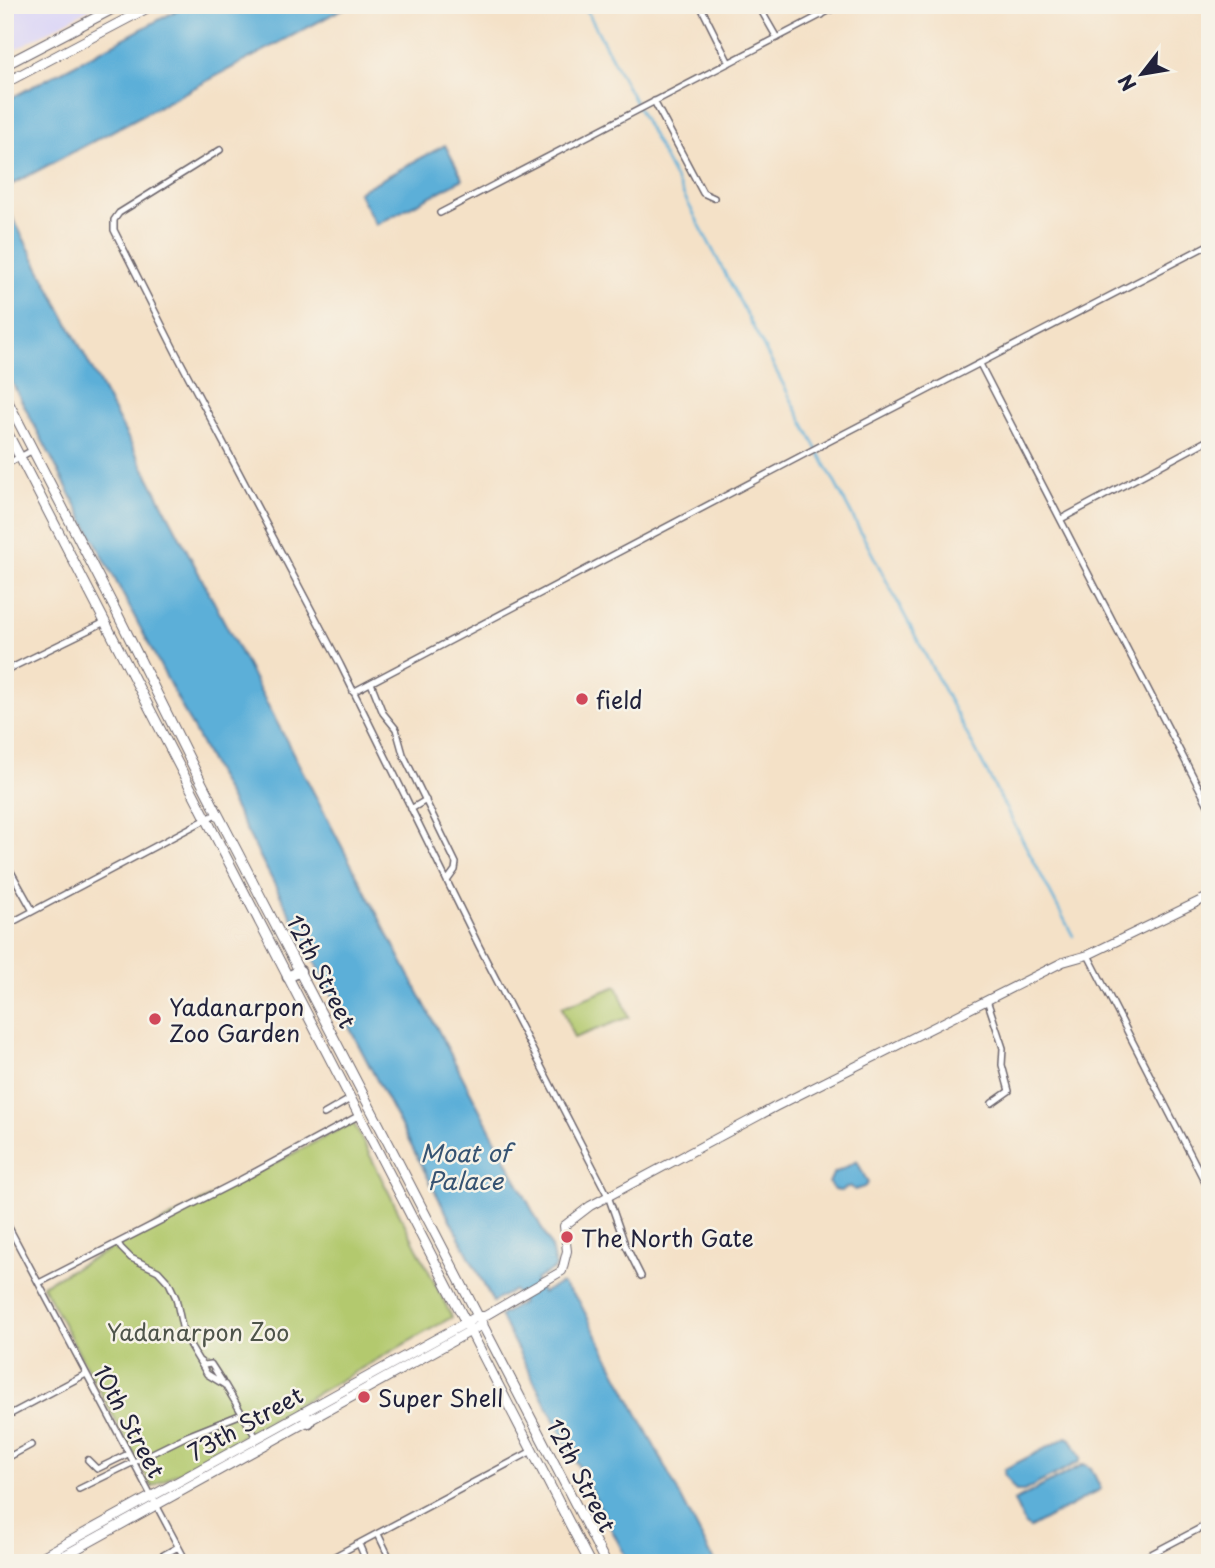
<svg xmlns="http://www.w3.org/2000/svg" width="1215" height="1568" font-family="'Playpen Sans',sans-serif">
	<style>
		.built { fill: #dbd6f7 }
		.green { fill: #b3c96e; stroke: #6a7654; stroke-width: 2 }
		.water { fill: #5cafd8; stroke: #3f688a; stroke-width: 2 }
		.lines { fill: none; stroke-linecap: round; stroke-linejoin: round }
		.stream { stroke: #5cafd8; stroke-width: 2.5 }
		.street-casing { stroke: #6c656c; stroke-width: 8 }
		.secondary-casing { stroke: #6c656c; stroke-width: 10 }
		.primary-casing { stroke: #6c656c; stroke-width: 11 }
		.highway-casing { stroke: #6c656c; stroke-width: 13 }
		.street { stroke: #fff; stroke-width: 5 }
		.secondary { stroke: #fff; stroke-width: 8 }
		.primary { stroke: #fff; stroke-width: 9 }
		.highway { stroke: #fff; stroke-width: 10 }
		.poi-dot { fill: #d1495b; stroke: #f7f3e8; stroke-width: 2.5 }
		.labels { text-anchor: middle; dominant-baseline: central; stroke-width: 5; stroke-linejoin: round; paint-order: stroke }
		.poi-label { font-size: 23px; fill: #22223b; stroke: #f7f3e8; text-anchor: start }
		.street-label { font-size: 23px; fill: #22223b; stroke: #f7f3e8 }
		.park-label { font-size: 23px; fill: #4e544a; stroke: #f7f3e8 }
		.water-label { font-size: 24px; font-style: italic; fill: #365372; stroke: #f7f3e8 }
	</style>
	<rect width="100%" height="100%" fill="#f7f3e8"/>
	<filter id="ink" filterUnits="userSpaceOnUse"><feTurbulence type="fractalNoise" baseFrequency=".0143" numOctaves="2"/><feDisplacementMap in="SourceGraphic" scale="14" xChannelSelector="R" yChannelSelector="G"/><feConvolveMatrix kernelMatrix="1 2 1 2 8 2 1 2 1" color-interpolation-filters="sRGB"/></filter>
	<filter id="wash" filterUnits="userSpaceOnUse"><feTurbulence type="fractalNoise" baseFrequency=".00686" numOctaves="4" result="noise"/><feDisplacementMap in="SourceGraphic" scale="28" xChannelSelector="R" yChannelSelector="G"/><feGaussianBlur stdDeviation="1.57" result="paint"/><feColorMatrix in="noise" values="0 0 0 0 0 0 0 0 0 0 0 0 0 0 0 0 0 1.4 0 .05"/><feComposite in="paint" operator="in"/></filter>
	<g filter="url(#wash)">
		<rect width="100%" height="100%" fill="#f4e1c7"/>
		<path class="built" d="M5,5h91l-91,50z"/>
		<path class="green" d="M617,986l12,31 -55,21 -12,-31z
			M353,1122l99,195 -300,170 -110,-202z"/>
		<path class="water" d="M187,5h163l-345,183v-87z
			M445,145l18,34 -87,46 -18,-33z
			M5,203l545,1041 6,24 -21,12 7,13 19,-10 18,18 136,262h-86l-129,-247 22,-13 -8,-13 -21,12 -488,-933z
			M857,1161l11,22 -4,4 -9,3 -5,-4 -9,5 -7,-1 -5,-7 4,-9z
			M1067,1437l4,2 10,19 -2,4 -55,29h-8l-12,-16 1,-6z
			M1084,1464l7,4 10,21 -71,39 -5,-3 -11,-24z"/>
		<g class="lines">
			<path class="stream" d="M584,5l489,931"/>
		</g>
	</g>
	<g filter="url(#ink)">
		<g class="lines">
			<defs>
				<path id="street" d="M700,5l29,58
					M758,5l19,33
					M816,5l6,10
					M654,101l49,92 11,5
					M220,150l-101,63 -5,7v10l62,123 164,311 139,282 129,250 17,48 16,32
					M440,213l400,-208
					M980,364l230,445
					M5,465l28,-15
					M1061,519l149,-80
					M5,671l100,-49
					M371,683l12,30 13,16 7,25 53,109 -1,7 -8,11
					M353,692l469,-247 388,-201
					M411,809l15,-9
					M5,861l28,50
					M5,926l213,-113
					M1088,955l122,237
					M987,1000l16,48 -1,17 7,26 -17,12
					M324,1114l26,-15
					M5,1220l182,343
					M118,1243l3,5 10,10 27,13 11,12 7,15 8,38 23,38 18,11 32,54
					M39,1283l201,-103 118,-64
					M201,1362l3,3 7,-1 11,17
					M5,1417l81,-43
					M5,1459l26,-14
					M88,1460l9,9 31,-15
					M79,1489l108,-53 55,-22
					M378,1534l14,29
					M359,1544l8,19
					M149,1563l29,-16
					M322,1563l210,-112
					M1134,1563l76,-40"/>
				<path id="secondary" d="M478,1316h7l77,-45 5,-20 -3,-25 26,-20 185,-99 288,-145 25,-7 122,-59"/>
				<path id="primary" d="M5,65l115,-60
					M5,83l148,-78
					M5,396l111,215 79,159 411,793
					M5,428l585,1135
					M31,1563l447,-247
					M51,1563l432,-239"/>
				<path id="highway" d="M288,977l12,-6
					M304,1413l5,9"/>
			</defs>
			<use href="#street" class="street-casing"/>
			<use href="#secondary" class="secondary-casing"/>
			<use href="#primary" class="primary-casing"/>
			<use href="#highway" class="highway-casing"/>
			<use href="#street" class="street"/>
			<use href="#secondary" class="secondary"/>
			<use href="#primary" class="primary"/>
			<use href="#highway" class="highway"/>
		</g>
	</g>
	<g class="poi-dot">
		<circle cx="582" cy="699" r="7"/>
		<circle cx="155" cy="1019" r="7"/>
		<circle cx="567" cy="1237" r="7"/>
		<circle cx="364" cy="1397" r="7"/>
	</g>
	<g class="labels">
		<g class="poi-label">
			<text x="596" y="699">field</text>
			<text x="169" y="1006">Yadanarpon<tspan x="169" dy="26">Zoo Garden</tspan></text>
			<text x="581" y="1237">The North Gate</text>
			<text x="378" y="1397">Super Shell</text>
		</g>
		<g class="street-label">
			<text transform="translate(322 971) rotate(63)">12th Street</text>
			<text transform="translate(130 1421) rotate(62)">10th Street</text>
			<text transform="translate(245 1423) rotate(-29)">73th Street</text>
			<text transform="translate(582 1475) rotate(63)">12th Street</text>
		</g>
		<g class="park-label">
			<text x="198" y="1331">Yadanarpon Zoo</text>
		</g>
		<g class="water-label">
			<text x="465" y="1152">Moat of<tspan x="465" dy="28">Palace</tspan></text>
		</g>
	</g>
	<rect width="1215" height="1568" fill="none" stroke="#f7f3e8" stroke-width="28"/>
	<g transform="translate(1142 74) rotate(239)" stroke="#f7f3e8" stroke-width="5" paint-order="stroke">
	<path d="M0-5L12 26L0 18L-12 26Z" fill="#22223b"/>
	<text y="-10" font-size="19" font-weight="bold" text-anchor="middle" fill="#22223b">N</text>
	</g>
</svg>
